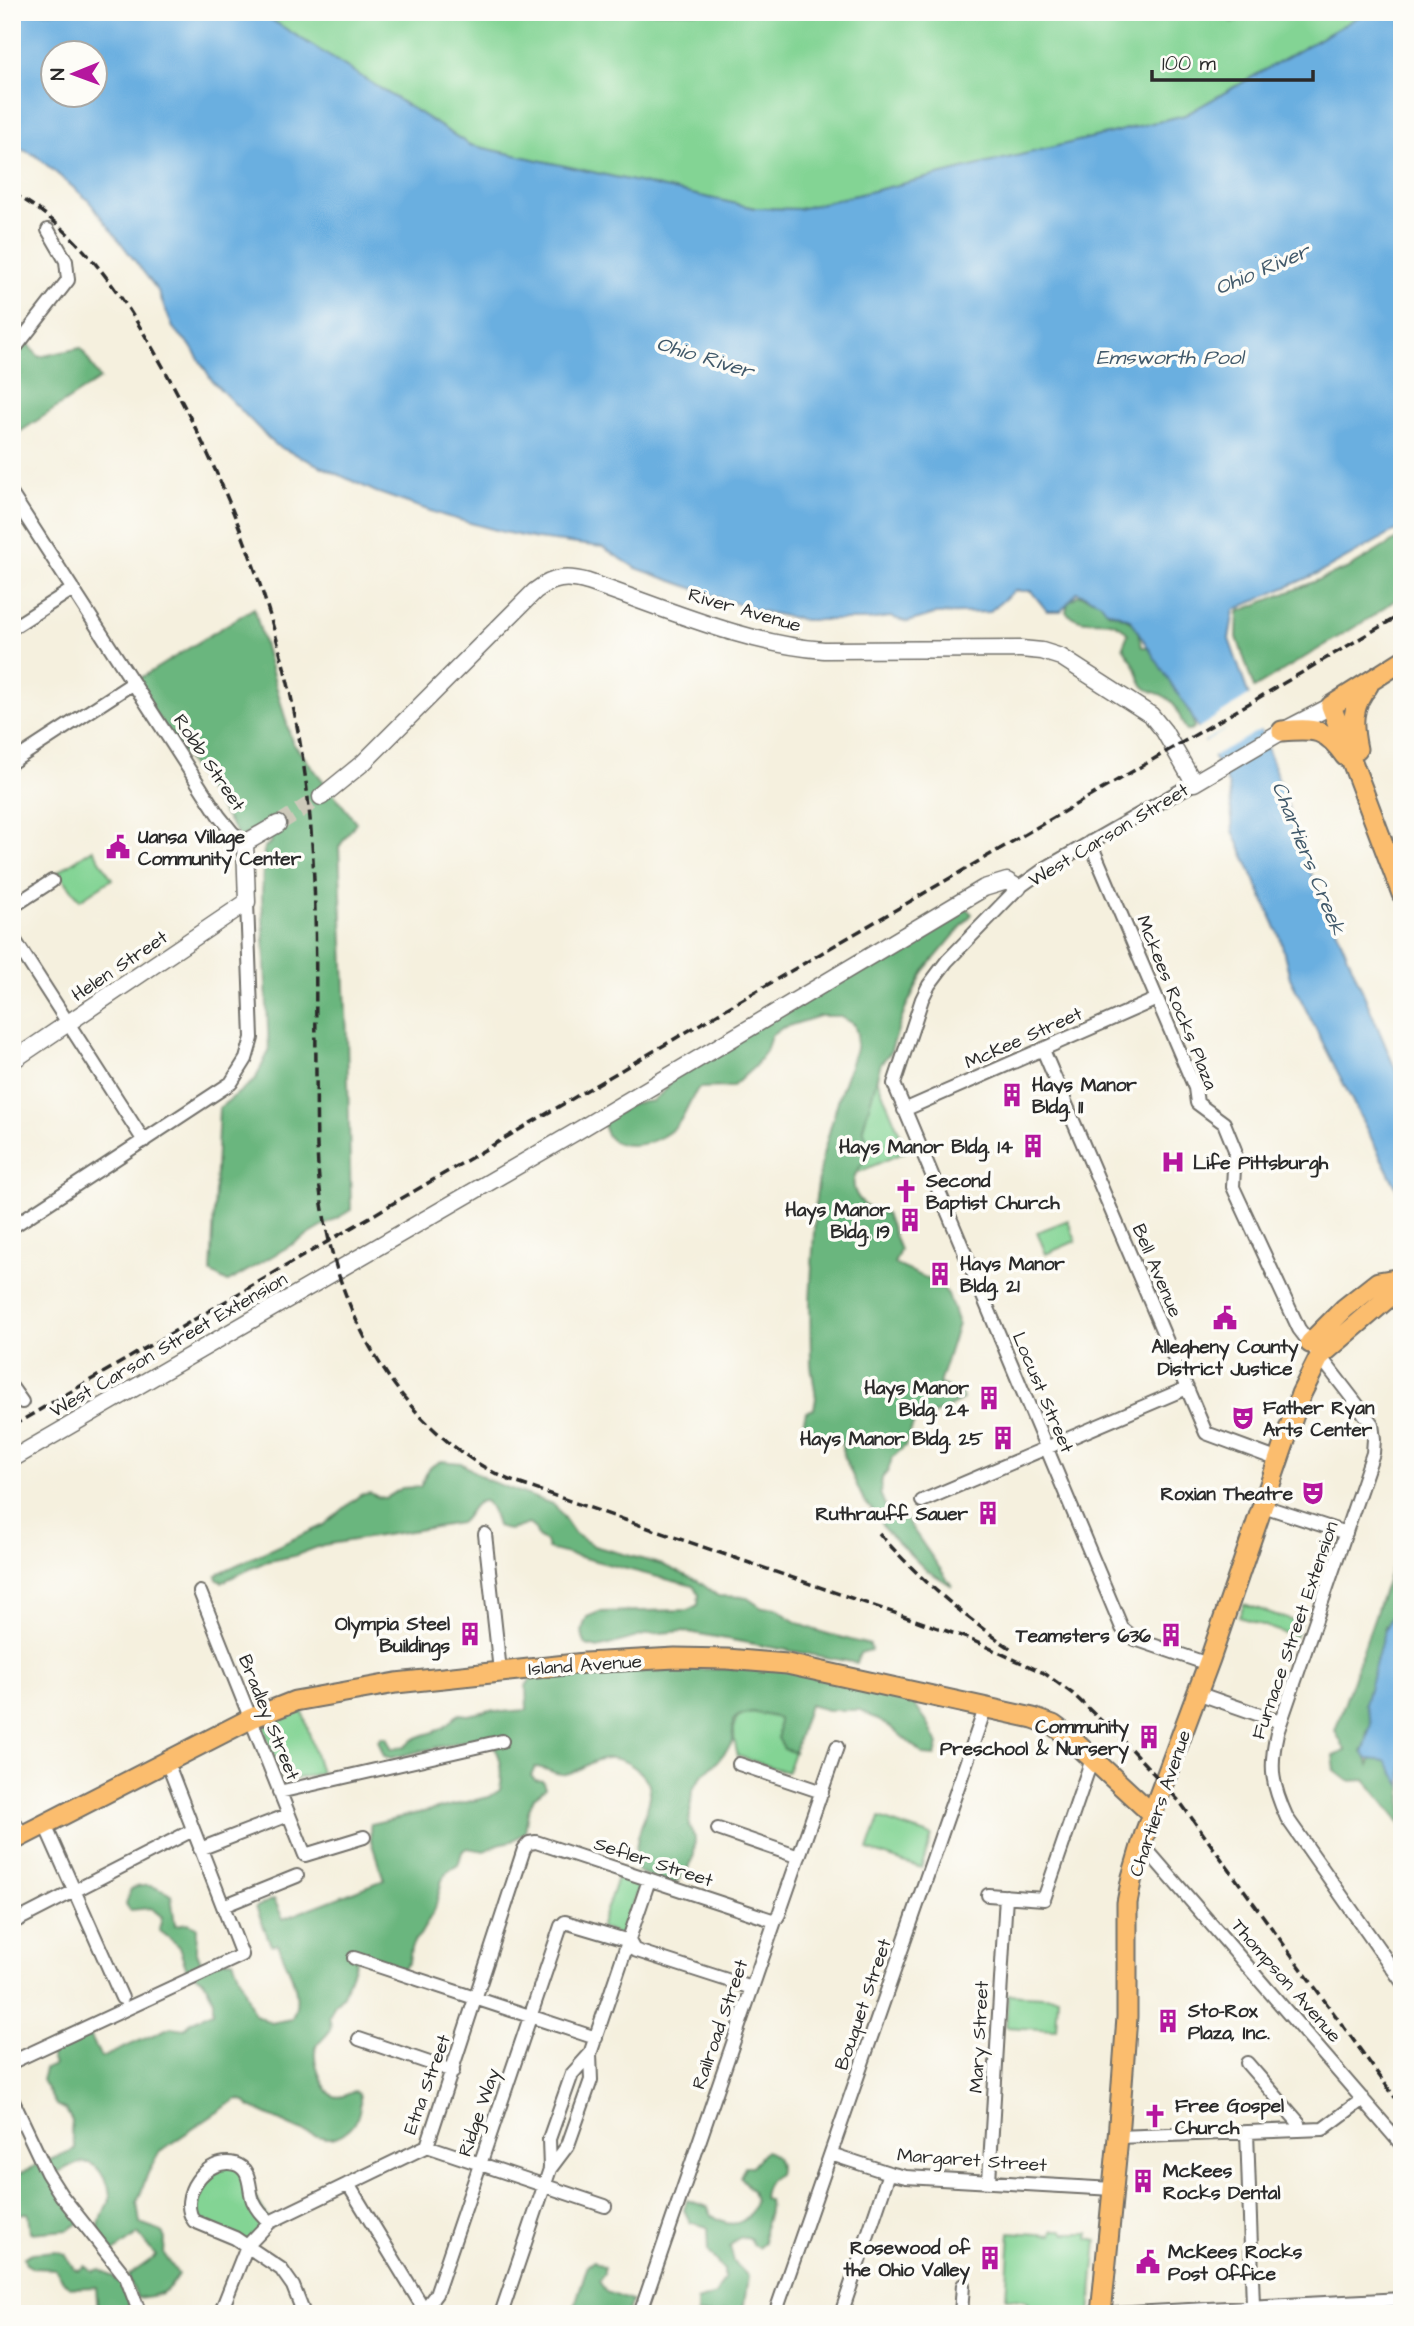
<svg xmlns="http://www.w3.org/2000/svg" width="1414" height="2326" font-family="'Architects Daughter',sans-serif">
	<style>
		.green { fill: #83d494; stroke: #578060; stroke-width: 2 }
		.forest { fill: #6ab67e; stroke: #4a7054; stroke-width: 2 }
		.water { fill: #6aafe0; stroke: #4a6d86; stroke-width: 2; fill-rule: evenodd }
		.pier { fill: #f5f0de }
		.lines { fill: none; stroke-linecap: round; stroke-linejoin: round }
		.tertiary-tunnel { stroke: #cdc9ba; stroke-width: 16; stroke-dasharray: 16 8; stroke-linecap: butt }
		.minor-casing { stroke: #72706a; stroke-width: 16 }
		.tertiary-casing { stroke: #72706a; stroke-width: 19 }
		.primary-casing { stroke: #72706a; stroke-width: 23 }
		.minor { stroke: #fff; stroke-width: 12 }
		.tertiary { stroke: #fff; stroke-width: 16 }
		.primary { stroke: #fbbd6e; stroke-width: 19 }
		.rail { stroke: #2b2b2b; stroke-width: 3.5; stroke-dasharray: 10 5; stroke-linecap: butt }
		.labels { text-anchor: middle; stroke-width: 7; stroke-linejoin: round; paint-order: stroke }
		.street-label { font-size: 19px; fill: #2b2b2b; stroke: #fdfcf7 }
		.poi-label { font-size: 19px; font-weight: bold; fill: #2b2b2b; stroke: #fdfcf7; text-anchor: start }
		.water-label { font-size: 21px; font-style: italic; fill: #41596a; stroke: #fdfcf7 }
	</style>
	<rect width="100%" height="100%" fill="#fdfcf7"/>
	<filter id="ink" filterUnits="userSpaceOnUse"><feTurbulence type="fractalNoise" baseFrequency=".0143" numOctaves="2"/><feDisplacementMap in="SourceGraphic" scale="14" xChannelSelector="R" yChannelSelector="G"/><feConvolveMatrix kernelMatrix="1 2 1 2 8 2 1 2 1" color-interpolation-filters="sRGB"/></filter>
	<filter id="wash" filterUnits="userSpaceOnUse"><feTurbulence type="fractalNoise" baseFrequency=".00686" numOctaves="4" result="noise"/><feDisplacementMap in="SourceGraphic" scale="28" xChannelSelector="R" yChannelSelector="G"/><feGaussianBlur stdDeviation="1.57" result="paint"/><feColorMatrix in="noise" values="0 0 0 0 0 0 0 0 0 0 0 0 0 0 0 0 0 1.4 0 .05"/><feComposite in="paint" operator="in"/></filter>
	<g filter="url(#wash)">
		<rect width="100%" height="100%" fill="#f5f0de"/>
		<path class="green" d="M259 12H1223L1232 22 1261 12H1367L1185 115 799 209 755 208 470 145Z
			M93 849 112 879 80 900 58 872Z
			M876 1077 907 1151 859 1172 857 1168 867 1160 868 1144 863 1128Z
			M1068 1220 1076 1241 1046 1254 1037 1232Z
			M1244 1604 1300 1623 1295 1637 1239 1617Z
			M302 1709 321 1773 283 1782 263 1727Z
			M752 1712 779 1718 784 1749 794 1752 787 1772 738 1756C735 1746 734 1741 734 1731 734 1717 738 1715 752 1712Z
			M879 1818 932 1836 921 1868 868 1850Z
			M618 1875 640 1883 622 1936 600 1928Z
			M1008 1994 1058 1997 1056 2030 1006 2027Z
			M235 2164 270 2222 247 2246 199 2225 189 2202 199 2179Z
			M1053 2230H1062L1065 2233H1089L1088 2239 1097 2241 1090 2314H1027L1028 2301 1006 2298 1010 2232 1052 2235Z"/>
		<path class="forest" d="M24 340 39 357 81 348 100 379 12 437V355Z
			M1402 536V595L1373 616 1254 688 1237 637 1238 612 1349 568Z
			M1079 595 1100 601 1108 612C1130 618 1138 622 1142 647H1154L1193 718 1194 728 1187 731C1180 722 1179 708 1171 701 1163 693 1155 694 1147 689 1138 683 1139 672 1134 664 1130 657 1126 654 1123 646L1128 634C1108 609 1088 632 1066 612L1068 602Z
			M254 608 292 742 356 822 339 847 347 1036 351 1210 228 1282 211 1273 219 1108 255 1080 269 1051 262 895 264 848 272 842 262 825 240 838 134 682Z
			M962 903 972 914 924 971 906 1007 890 1053 881 1063 863 1128 868 1144 867 1160C851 1173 848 1190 865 1205 870 1209 880 1210 886 1214L900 1250 894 1264 938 1283 948 1294 958 1324 939 1384 960 1391 963 1400C947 1407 935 1419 917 1414L905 1446 892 1458 888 1471 882 1478 880 1493 886 1508 894 1514 903 1515 952 1586 925 1569 884 1529 876 1514 864 1501 844 1457 841 1441C824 1440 811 1441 803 1424L806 1412 814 1409 816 1398 811 1365 810 1301 816 1197 822 1158 839 1097 856 1049 857 1034 854 1024 839 1016H820L782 1028 771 1036 766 1051 754 1067 732 1087 699 1088C690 1098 687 1110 680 1121 668 1138 642 1148 622 1144 609 1142 605 1134 603 1122L634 1103 653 1101 666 1089 676 1072 797 1000 894 958 921 928Z
			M441 1461 461 1463 487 1480 555 1505 575 1534 594 1546 663 1565 698 1581 718 1596 746 1597 762 1608C781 1605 778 1611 791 1619 811 1632 846 1638 870 1645L871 1650 860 1653 857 1663 683 1631 648 1634 598 1648 586 1645C580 1634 582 1628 587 1617L599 1612 688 1610 698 1605 699 1595 693 1586 548 1549 546 1542 538 1537 535 1529 529 1524C516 1527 510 1534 497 1526L492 1509 485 1501C472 1500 470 1516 460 1523L323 1545 294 1556 265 1562 222 1582 217 1580 216 1576 219 1573 324 1525 360 1495 370 1493 378 1497 386 1498 402 1488 420 1487C428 1473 424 1469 441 1461Z
			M1402 1545V1597L1396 1617 1385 1626 1382 1652 1376 1659 1379 1665 1375 1677H1372L1373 1684 1365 1704 1370 1710 1372 1728 1367 1732V1741L1362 1752 1366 1755 1369 1765 1374 1754 1379 1752 1402 1781V1825L1365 1780 1348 1781 1335 1771 1333 1756 1346 1751 1335 1731 1399 1546Z
			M785 1668 909 1697 928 1724 938 1744 935 1756 924 1755 892 1728 860 1710H828L809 1705 794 1752 784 1749 778 1738 779 1718 752 1712 738 1715 733 1721V1742L717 1762 703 1774 692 1791 689 1826 695 1838 694 1855 688 1868 674 1885 638 1872C634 1858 636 1843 640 1830 646 1808 660 1789 639 1771 631 1764 622 1759 611 1758 592 1757 583 1771 566 1774 555 1776 546 1767 535 1767L531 1776 535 1780 543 1781 546 1788 534 1797 528 1812 525 1832 512 1841 498 1844 485 1851 467 1848 462 1852 458 1865 448 1871 442 1880 435 1909 420 1935 415 1940 411 1948 409 1962 403 1969 358 1956 343 1995 334 2005 329 2017C337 2040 313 2035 315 2056 315 2066 324 2092 334 2096 342 2099 349 2093 355 2091L359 2093C362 2104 359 2120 350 2128 344 2133 339 2137 331 2138 314 2140 268 2114 250 2107L245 2101 237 2099 160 2151 148 2173 137 2203 140 2224 162 2232 165 2239 164 2254 178 2274C169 2294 157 2296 137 2298L128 2276 156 2256 138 2234 111 2254C107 2248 100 2242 99 2235 97 2214 108 2212 110 2199 110 2192 108 2183 104 2177 89 2151 73 2165 52 2175L45 2162 75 2149 71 2132 72 2121 66 2110 56 2105 42 2080 45 2069 54 2065 47 2047 87 2028 101 2058 171 2027 184 2029 192 2021 213 2012V2000L204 1980 187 1970 178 1945 159 1930 162 1917 151 1908 130 1910 125 1903 131 1889C147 1882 156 1887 171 1895L175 1925 188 1923 197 1927 196 1950 201 1962 233 1960 254 2014 271 2023 291 2019C306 1996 287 1967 278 1944L271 1945 256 1907 274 1899 283 1919 384 1880 371 1841 370 1824 489 1797 500 1790C504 1772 502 1745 482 1737L391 1758 384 1756 378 1740 381 1737H386L392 1749 406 1746C417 1732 435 1736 447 1725 452 1721 453 1717 460 1714L468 1715 491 1710 502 1712 527 1710 526 1686 531 1678C616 1670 700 1669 785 1668Z
			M765 2151C777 2154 781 2163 778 2174 768 2180 764 2187 763 2198L769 2199C772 2215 761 2225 765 2242L758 2248 753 2245 750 2238C741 2235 735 2238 730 2247L734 2262 748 2276 744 2305 742 2309 723 2311 719 2314H697V2301L715 2295 724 2280V2270L708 2252 707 2227 690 2222 684 2210 687 2200 708 2207C711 2220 730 2228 742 2221 749 2218 752 2210 755 2202L752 2191 740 2177 745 2166H752Z
			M41 2163 81 2221 68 2230 30 2233 28 2213 12 2214V2177Z
			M56 2251 65 2254 74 2269 79 2270 84 2266 93 2271 100 2269 113 2276 118 2283 126 2279 133 2299 125 2311 98 2313 96 2287C67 2287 71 2293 55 2269L33 2268 26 2264 24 2257 32 2253Z
			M594 2261 604 2267V2274L599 2281 606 2292 632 2301 627 2314H572L588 2264Z"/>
		<path class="water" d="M12 12H259L470 145 755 208 799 209 1185 115 1367 12H1402V527L1323 571 1234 610 1229 639 1322 904 1333 921 1402 1085V1199L1290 978 1280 937 1233 831 1229 786 1190 713 1130 619 1106 610 1100 602 1077 592 1061 611H1047L1031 591H1014L989 612 935 614 908 622 890 617 867 620H804L751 609 636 568 602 547 537 539 503 532 445 516 376 492 275 445 213 382 190 345 173 328 158 291 88 200 35 155 12 145ZM52 52H94V94H52Z
			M1402 1590V1786L1386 1761 1368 1759 1363 1754 1371 1723 1365 1704 1383 1635Z"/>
		<path class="pier" d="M1250 695 1265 727 1210 758 1202 744 1230 727 1201 743 1195 730Z"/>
	</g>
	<g filter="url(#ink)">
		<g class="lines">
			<path class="tertiary-tunnel" d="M278 824 321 797"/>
			<g class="minor-casing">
				<path id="minor" d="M12 352 68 280 66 261 48 230
					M12 495 219 816 232 832 245 843
					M12 628 73 589
					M12 762 133 683
					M1194 783 1046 868 1018 888 947 961 929 985 922 999 894 1084 1122 1628 1135 1639 1208 1664
					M1090 842 1195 1088 1197 1103 1224 1123 1235 1150 1233 1187 1299 1329 1372 1424 1374 1439 1373 1453 1277 1733C1269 1768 1272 1785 1287 1818L1402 1982
					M12 907 52 881
					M12 936 144 1141
					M1043 1050 1206 1433 1279 1460
					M904 1110 1157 999
					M12 1227 231 1083 246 1059 252 1038 247 902
					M12 1388 22 1402
					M922 1501 1187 1388
					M1263 1506 1346 1533
					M485 1534 500 1671
					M200 1592 305 1855 364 1837
					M1197 1693 1280 1722
					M739 1764 822 1792
					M279 1792 502 1741
					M45 1825 122 1998
					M718 1829 799 1857
					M1141 1843 1402 2145
					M200 1849 288 1815
					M988 1895 1044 1899 1092 1759
					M223 1906 297 1876
					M12 1923 193 1830
					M354 1958 596 2038
					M359 2039 453 2071
					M12 2062 242 1955 167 1762
					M1247 2063 1299 2123V2130
					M12 2099 47 2173 61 2195 126 2277 140 2314
					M1247 2132 1253 2305
					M1118 2137 1323 2129 1363 2099
					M427 2146 605 2206
					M831 2154 889 2173 906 2177 1113 2189
					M550 2169 549 2139 572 2074 590 2054
					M989 2181 1006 1896
					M348 2184 427 2314
					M270 2222C262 2216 257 2210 253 2201 248 2188 252 2169 235 2164 206 2156 177 2197 194 2221L235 2238 281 2269 293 2286 304 2314
					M220 2314 247 2246 270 2222 427 2146 524 1849 529 1843 536 1842 775 1921
					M418 2314 424 2310 436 2294 561 1926 565 1922 629 1941 634 1950 752 1988
					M501 2314 550 2169 568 2145 591 2080 590 2054 649 1880
					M640 2314 775 1921 779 1914 837 1747
					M775 2314 986 1706
					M841 2314 889 2173
					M961 2314 963 2285
					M1112 2314 1402 2299"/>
			</g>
			<g class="tertiary-casing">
				<path id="tertiary" d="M321 797 364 762 535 591C553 577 567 576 588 582 662 607 747 645 824 650L1021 649 1042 651 1061 657 1151 715 1164 731 1194 783 1279 733 1331 706
					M12 1061 247 902 245 843 278 824
					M12 1459 574 1133 984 888 1007 881 1018 888
					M12 1821 21 1837"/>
			</g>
			<g class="primary-casing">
				<path id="primary" d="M1402 661 1331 706 1402 894
					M1282 731C1314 728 1326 728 1345 756
					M1357 749C1352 725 1351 705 1368 686
					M1310 1343 1345 1308 1378 1282 1402 1278
					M12 1841 252 1718 295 1701 396 1683 585 1663 675 1658 727 1659 787 1664 1033 1718 1053 1725 1068 1736 1152 1814
					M1101 2314 1118 2137 1127 2017V1903L1132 1877 1145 1833 1210 1659 1301 1394 1320 1356 1402 1286"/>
			</g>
			<use href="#minor" class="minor"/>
			<use href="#tertiary" class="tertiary"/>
			<use href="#primary" class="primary"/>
			<path class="rail" d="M12 193C87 233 134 313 173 385 236 501 283 630 303 761 319 864 315 969 316 1073 317 1118 315 1165 323 1210 341 1322 404 1432 509 1480L967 1638 1044 1673 1073 1694 1128 1746 1180 1802 1402 2107
				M12 1426 1402 614
				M879 1533C918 1578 964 1617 1013 1650"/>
		</g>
	</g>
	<defs>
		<g id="civic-bare" transform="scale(1.89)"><path d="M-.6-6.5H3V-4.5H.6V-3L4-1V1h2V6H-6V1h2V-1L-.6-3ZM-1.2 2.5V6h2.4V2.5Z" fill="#b5179e" stroke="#fdfcf7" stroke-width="2.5" paint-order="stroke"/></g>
		<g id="building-bare" transform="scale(1.89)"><path d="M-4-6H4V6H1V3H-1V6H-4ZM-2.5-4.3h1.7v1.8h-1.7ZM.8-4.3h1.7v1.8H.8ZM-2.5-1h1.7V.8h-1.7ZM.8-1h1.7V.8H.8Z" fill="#b5179e" stroke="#fdfcf7" stroke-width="2.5" paint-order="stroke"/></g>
		<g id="hospital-bare" transform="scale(1.89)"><path d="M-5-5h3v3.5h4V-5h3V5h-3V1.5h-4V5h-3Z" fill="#b5179e" stroke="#fdfcf7" stroke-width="2.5" paint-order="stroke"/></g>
		<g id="church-bare" transform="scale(1.89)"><path d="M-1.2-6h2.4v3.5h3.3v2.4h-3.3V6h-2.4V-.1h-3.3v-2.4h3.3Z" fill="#b5179e" stroke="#fdfcf7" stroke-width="2.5" paint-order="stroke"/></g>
		<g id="theatre-bare" transform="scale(1.89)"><path d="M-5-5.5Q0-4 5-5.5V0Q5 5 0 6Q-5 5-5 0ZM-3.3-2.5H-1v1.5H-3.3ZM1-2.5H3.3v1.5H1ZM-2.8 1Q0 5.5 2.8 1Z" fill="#b5179e" stroke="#fdfcf7" stroke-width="2.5" paint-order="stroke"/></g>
	</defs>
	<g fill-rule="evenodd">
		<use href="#civic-bare" x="118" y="847"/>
		<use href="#building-bare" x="1012" y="1095"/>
		<use href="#building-bare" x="1033" y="1146"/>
		<use href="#hospital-bare" x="1173" y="1162"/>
		<use href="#church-bare" x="906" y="1191"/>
		<use href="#building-bare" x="910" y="1220"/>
		<use href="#building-bare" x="940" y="1274"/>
		<use href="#civic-bare" x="1225" y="1318"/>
		<use href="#building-bare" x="989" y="1398"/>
		<use href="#theatre-bare" x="1243" y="1418"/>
		<use href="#building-bare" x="1003" y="1438"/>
		<use href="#theatre-bare" x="1313" y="1493"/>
		<use href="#building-bare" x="988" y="1513"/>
		<use href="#building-bare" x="470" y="1634"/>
		<use href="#building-bare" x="1171" y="1635"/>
		<use href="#building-bare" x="1149" y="1737"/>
		<use href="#building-bare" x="1168" y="2021"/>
		<use href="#church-bare" x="1155" y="2116"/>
		<use href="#building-bare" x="1143" y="2181"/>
		<use href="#building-bare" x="990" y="2258"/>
		<use href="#civic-bare" x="1148" y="2262"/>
	</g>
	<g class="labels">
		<g class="street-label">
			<text transform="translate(745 609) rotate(16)" y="7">River Avenue</text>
			<text transform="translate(210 762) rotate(56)" y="7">Robb Street</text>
			<text transform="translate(1108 834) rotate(-31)" y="7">West Carson Street</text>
			<text transform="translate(119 965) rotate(-34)" y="7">Helen Street</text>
			<text transform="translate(1178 1002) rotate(68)" y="7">Mckees Rocks Plaza</text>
			<text transform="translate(1023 1037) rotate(-24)" y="7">McKee Street</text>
			<text transform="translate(1158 1270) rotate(67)" y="7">Bell Avenue</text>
			<text transform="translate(168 1344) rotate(-30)" y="7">West Carson Street Extension</text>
			<text transform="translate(1044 1392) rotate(67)" y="7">Locust Street</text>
			<text transform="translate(1294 1630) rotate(-71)" y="7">Furnace Street Extension</text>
			<text transform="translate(585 1664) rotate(-4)" y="7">Island Avenue</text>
			<text transform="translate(270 1717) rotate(68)" y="7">Bradley Street</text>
			<text transform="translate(1159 1803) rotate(-71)" y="7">Chartiers Avenue</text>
			<text transform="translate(654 1861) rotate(18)" y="7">Sefler Street</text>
			<text transform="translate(1287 1980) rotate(49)" y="7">Thompson Avenue</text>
			<text transform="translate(862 2004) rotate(-71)" y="7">Bouquet Street</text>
			<text transform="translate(719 2024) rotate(-71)" y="7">Railroad Street</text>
			<text transform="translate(978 2037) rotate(-87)" y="7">Mary Street</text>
			<text transform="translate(426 2084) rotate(-70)" y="7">Etna Street</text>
			<text transform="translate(478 2112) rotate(-71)" y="7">Ridge Way</text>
			<text transform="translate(972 2159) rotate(4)" y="7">Margaret Street</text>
		</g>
		<g class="poi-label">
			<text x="138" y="843">Uansa Village<tspan x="138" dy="22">Community Center</tspan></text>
			<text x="1032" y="1091">Hays Manor<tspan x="1032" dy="22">Bldg. 11</tspan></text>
			<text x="1013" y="1153" text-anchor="end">Hays Manor Bldg. 14</text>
			<text x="1193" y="1169">Life Pittsburgh</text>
			<text x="926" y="1187">Second<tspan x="926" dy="22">Baptist Church</tspan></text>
			<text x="890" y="1216" text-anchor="end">Hays Manor<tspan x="890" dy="22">Bldg. 19</tspan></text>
			<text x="960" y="1270">Hays Manor<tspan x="960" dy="22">Bldg. 21</tspan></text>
			<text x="1225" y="1353" text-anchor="middle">Allegheny County<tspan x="1225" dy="22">District Justice</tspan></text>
			<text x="969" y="1394" text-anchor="end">Hays Manor<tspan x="969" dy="22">Bldg. 24</tspan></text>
			<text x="1263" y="1414">Father Ryan<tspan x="1263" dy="22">Arts Center</tspan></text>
			<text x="983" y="1445" text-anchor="end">Hays Manor Bldg. 25</text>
			<text x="1293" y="1500" text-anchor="end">Roxian Theatre</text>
			<text x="968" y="1520" text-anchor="end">Ruthrauff Sauer</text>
			<text x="450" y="1630" text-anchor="end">Olympia Steel<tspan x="450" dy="22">Buildings</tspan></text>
			<text x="1151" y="1642" text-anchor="end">Teamsters 636</text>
			<text x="1129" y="1733" text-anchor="end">Community<tspan x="1129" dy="22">Preschool &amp; Nursery</tspan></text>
			<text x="1188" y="2017">Sto-Rox<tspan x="1188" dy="22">Plaza, Inc.</tspan></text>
			<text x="1175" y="2112">Free Gospel<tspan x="1175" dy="22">Church</tspan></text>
			<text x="1163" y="2177">McKees<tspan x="1163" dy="22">Rocks Dental</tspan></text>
			<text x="970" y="2254" text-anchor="end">Rosewood of<tspan x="970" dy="22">the Ohio Valley</tspan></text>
			<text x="1168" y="2258">McKees Rocks<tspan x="1168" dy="22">Post Office</tspan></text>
		</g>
		<g class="water-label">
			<text transform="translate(1262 269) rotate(-23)" y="7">Ohio River</text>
			<text transform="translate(705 357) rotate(17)" y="7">Ohio River</text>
			<text x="1170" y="364">Emsworth Pool</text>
			<text transform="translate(1309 858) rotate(68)" y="7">Chartiers Creek</text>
		</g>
	</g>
	<rect width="1414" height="2326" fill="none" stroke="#fdfcf7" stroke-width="42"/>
	<g transform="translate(74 74) rotate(269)"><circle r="33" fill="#fdfcf7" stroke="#a9a8a5" stroke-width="2"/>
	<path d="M0-5L12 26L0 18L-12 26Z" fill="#b5179e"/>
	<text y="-10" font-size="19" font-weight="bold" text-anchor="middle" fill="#2b2b2b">N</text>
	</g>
	<path d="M1152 70v10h161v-10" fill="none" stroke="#2b2b2b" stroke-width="3.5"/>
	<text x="1162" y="70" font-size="21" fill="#2b2b2b" stroke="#fdfcf7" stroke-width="5" paint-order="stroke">100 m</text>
</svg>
